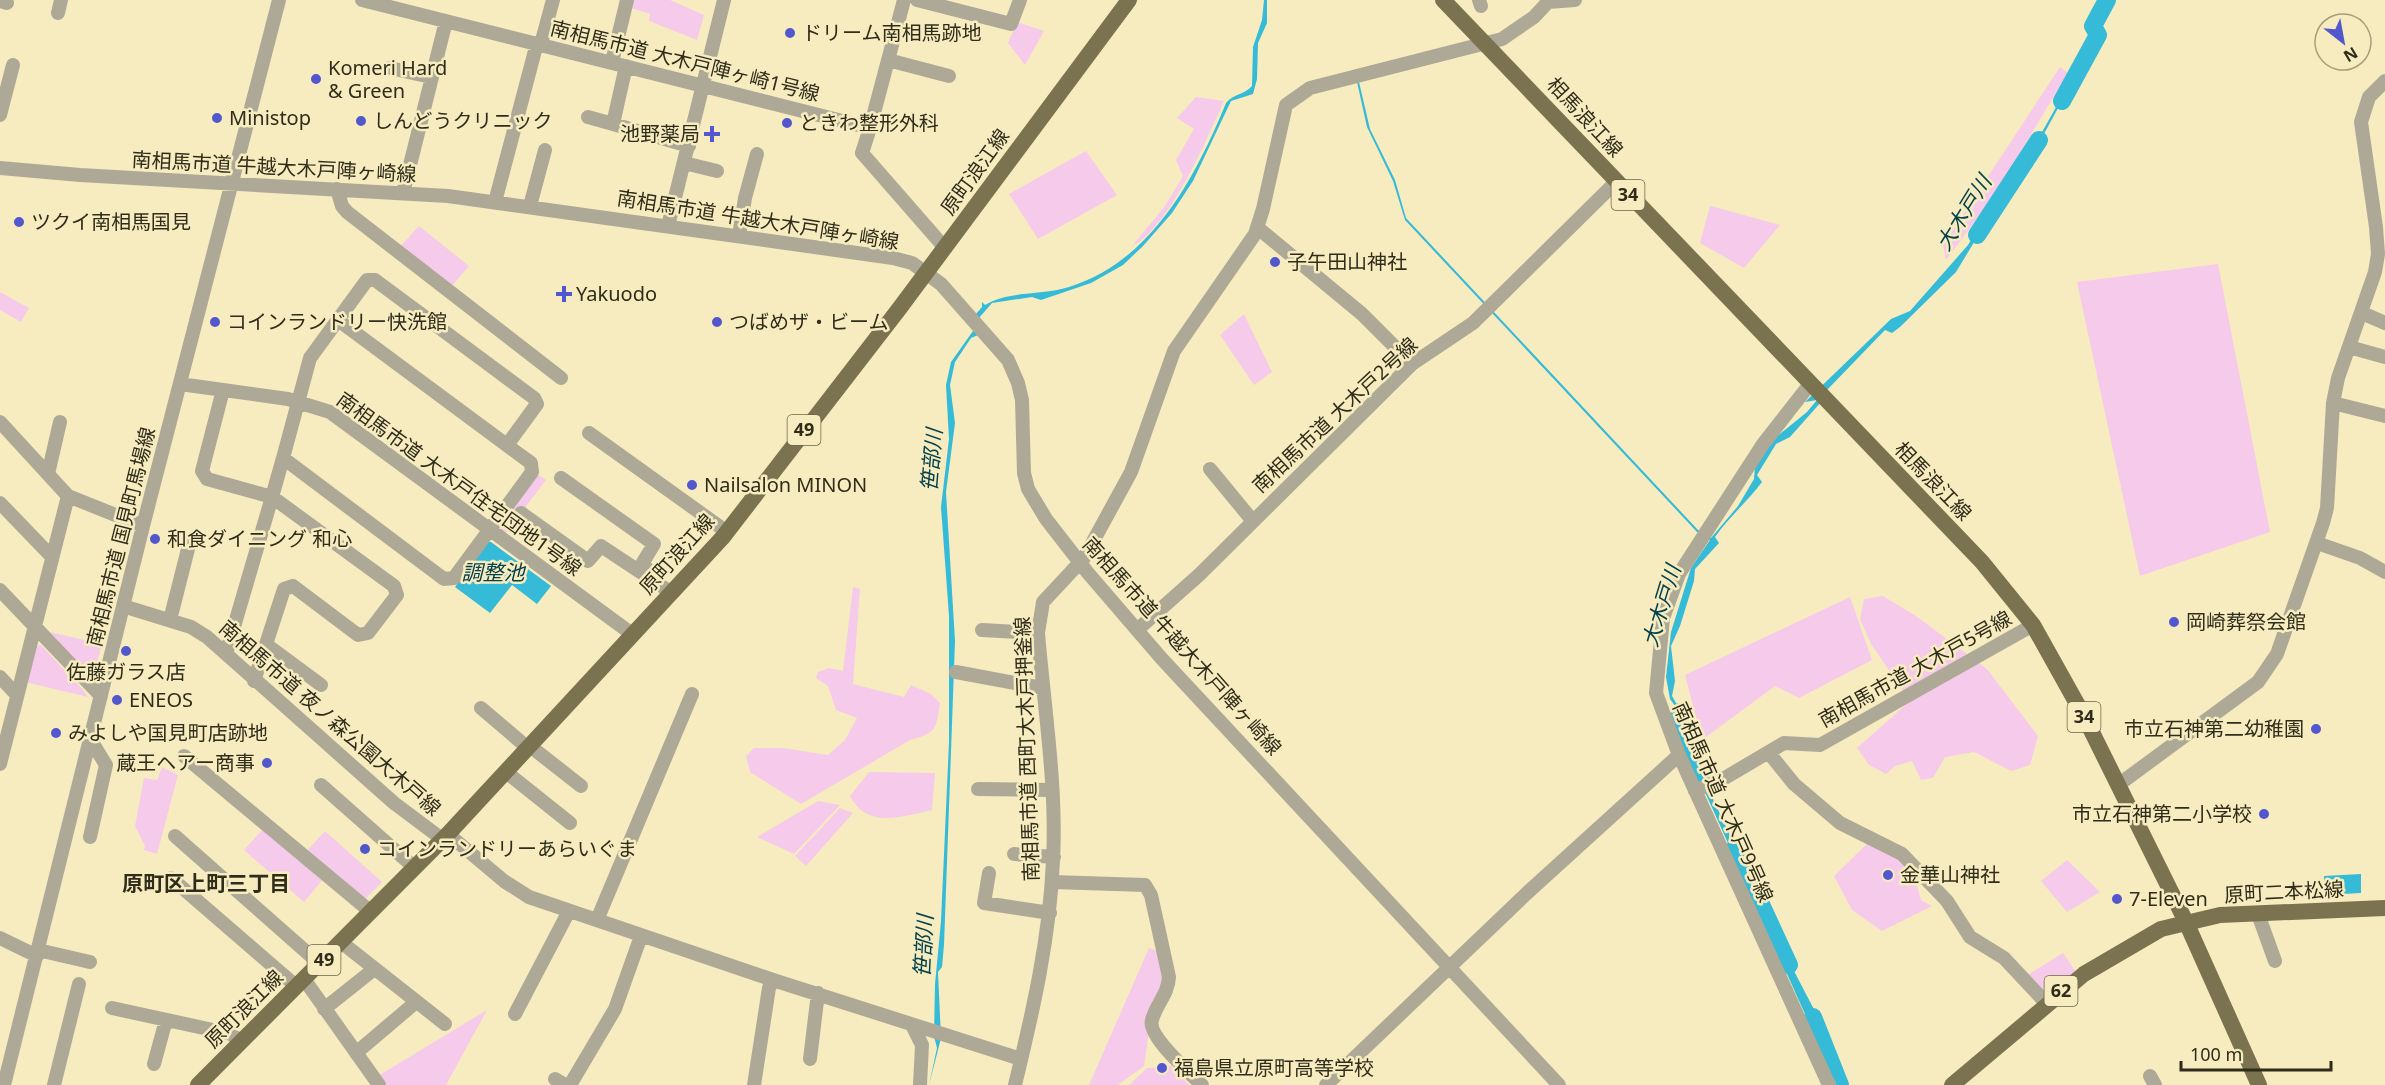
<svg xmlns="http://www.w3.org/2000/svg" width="2385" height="1085" font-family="'Noto Sans','Noto Sans JP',sans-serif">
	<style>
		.green { fill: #f6caea }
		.water { fill: #35bad8 }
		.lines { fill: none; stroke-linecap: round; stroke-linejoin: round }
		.river { stroke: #35bad8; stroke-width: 18 }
		.minor { stroke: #aea997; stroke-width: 14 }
		.major { stroke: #7b7350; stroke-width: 16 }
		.poi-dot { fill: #5257ce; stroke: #f7ecbf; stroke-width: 2 }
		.labels { text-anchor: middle; stroke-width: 5; stroke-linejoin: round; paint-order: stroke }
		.shield { fill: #f7ecbf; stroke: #6c664c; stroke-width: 1.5 }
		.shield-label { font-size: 18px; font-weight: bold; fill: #302c1b }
		.poi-label { font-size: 20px; fill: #302c1b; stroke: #f7ecbf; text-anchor: start }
		.street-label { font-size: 20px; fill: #302c1b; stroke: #f7ecbf }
		.water-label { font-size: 21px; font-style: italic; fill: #05414d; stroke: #f7ecbf }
		.neighbourhood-label { font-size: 21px; font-weight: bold; fill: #302c1b; stroke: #f7ecbf }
	</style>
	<rect width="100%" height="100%" fill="#f7ecbf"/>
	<path class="green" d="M633 0H670L704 15 697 40 649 21 650 14 631 8Z
		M1017 22 1044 31 1025 65 1008 43Z
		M2060 67 2068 73 1994 196 1946 260 1943 245Z
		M1196 97 1224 101C1208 137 1168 230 1132 246L1165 206 1183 176 1176 160 1194 129 1177 118Z
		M1086 151 1117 195 1038 239 1009 194Z
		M1710 206H1711L1780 225 1744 268 1700 243Z
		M419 226 469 266 450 288 399 248Z
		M2218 264 2270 532 2140 576 2077 282Z
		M0 292 29 308 21 322 0 310Z
		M1244 314 1272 372 1254 385 1220 335Z
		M537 474 546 480 506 533 500 529V522Z
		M853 587 860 589 853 684 904 697 911 685 931 694 940 703C936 729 937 733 910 740L801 804 750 772 746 756 754 748H783L828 755 845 740 857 718 836 710 828 686 816 678 818 672 829 668 843 671Z
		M1883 596 1916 616 1987 669 2038 736 2030 765 2011 771 1974 752 1945 757 1933 778 1921 780 1912 761 1895 766 1886 774 1869 765 1857 748 1910 701 1871 644 1860 619 1864 599Z
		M1850 597 1872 660 1799 698 1775 686 1702 740 1685 675Z
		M50 632 102 644 95 670 89 672 84 670Z
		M41 645 83 690 88 697 25 682 33 647Z
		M162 767 178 775 157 854 144 850 145 846 135 826 144 778 157 780Z
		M869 772 935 773 932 810C901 817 867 829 850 796Z
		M818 801 840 805 794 854 757 837Z
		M840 808 853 813 806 866 795 856Z
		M264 828 324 878 304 902 244 850Z
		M325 831 382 882 363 901 305 853Z
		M1869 842 1912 868 1921 900 1932 906 1882 931 1852 910 1834 876Z
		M2067 860 2100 892 2067 912 2041 881Z
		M1149 948 1161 953 1167 977 1151 1017 1144 1066 1118 1085H1089Z
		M2063 953 2076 972 2047 996 2026 976Z
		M487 1010 446 1085H384L378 1076Z
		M1171 1066 1189 1085H1129L1147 1068Z"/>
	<path class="water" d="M1264 0H1267V23L1258 43 1257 79 1253 94 1231 101 1193 181 1172 213 1143 246 1123 265 1091 283 1041 300 1032 297 992 303 979 318 978 335 971 338 955 362 950 385 955 423 946 492 955 641 944 945 942 967 938 972 941 1038 929 1085 937 1048 934 1036 935 984 941 921 949 742V616L941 507 949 439 946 385 951 362 973 331 975 315 982 307V302L985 305C1010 290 1041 296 1069 287 1152 261 1195 178 1226 103 1233 94 1244 95 1252 86L1253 47 1262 20Z
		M2105 0H2110L2096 26 2098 35 2016 185 1993 211 1956 272 1900 327 1892 333 1885 330 1827 390 1822 401 1790 437 1776 444 1757 475 1762 482C1747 502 1729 517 1715 537L1719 543 1695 569 1694 581 1680 626 1671 646 1675 681 1672 696 1682 713 1680 729 1737 850 1754 895 1777 932 1774 939 1781 946 1819 1019 1824 1050 1833 1058 1843 1085H1837L1677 730 1680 713 1670 699 1666 677 1671 632 1691 568 1710 540 1697 532 1405 220 1393 181 1367 127 1357 82H1359L1370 129 1395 180 1406 218 1698 530 1711 538 1738 506 1754 479 1755 466 1776 437 1807 412 1817 400 1805 402 1891 319 1910 311 1968 245 2003 189 2013 184 2097 34 2089 30Z
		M488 542H491L551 586 537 604 512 585 490 613 455 587Z
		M2361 874V893L2325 895 2324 876Z"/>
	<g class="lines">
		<path class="river" d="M2062 101 2098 35 2093 26 2107 0
			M1977 235 2039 140
			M1680 712 1678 733 1700 778
			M1735 848 1789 965
			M1813 1017 1840 1085"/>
		<path class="minor" d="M362 0 870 128 904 0
			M917 0 1011 24 1020 0
			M1479 0 1481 6
			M0 1 7 3
			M58 13 61 0
			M541 44 553 0
			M888 60 949 76
			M612 62 627 0
			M626 66 613 124 689 146
			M390 68 431 77
			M0 115 13 65
			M588 117 613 124
			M870 128 862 153 945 248
			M684 163 717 171
			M0 168 80 175 448 196 893 258 912 263 941 284 1008 360 1018 383 1022 400 1024 473 1028 489 1046 519 1088 573 1162 659 1559 1085
			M337 189 342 206 347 212 561 378
			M403 193 446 21
			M495 202 537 43
			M530 206 545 150
			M668 226 724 0
			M1258 228 1362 314 1412 364
			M739 236 745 198 757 154
			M2362 313 2385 323
			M338 320 516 452 531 463 532 472 454 578 444 579 283 458 310 358 367 280H375L534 398 537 404 507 445
			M2349 347 2385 357
			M180 384 288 399 330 412 632 634
			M1810 384 1763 444 1679 574 1663 618 1656 693 1679 755 1829 1085
			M223 390 202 471 207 479 272 497 283 458
			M2333 403 2385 416
			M0 422 68 496 143 526
			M589 433 727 532
			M1210 469 1252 520
			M48 474 60 422
			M561 478 654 544 642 564 652 573
			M0 503 52 557
			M521 513 588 561 601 546 672 593
			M2317 543 2360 558 2385 572
			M0 590 101 696
			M123 606 191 627 207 637 394 803 442 839
			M170 620 189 545
			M982 630 1038 633
			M1137 630 1199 575 1412 364 1473 323 1616 182
			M267 645 321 685
			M226 654 272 497 394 586 397 595 368 633 358 635 293 586 284 589 254 681
			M956 672 1042 688
			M0 677 16 694
			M481 708 528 748
			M90 739 106 765 90 837
			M530 746 581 786
			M1769 753 1794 784 1840 823 1902 854 1947 901 1970 937 2004 958 2047 1004
			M184 756 371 912
			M0 764 68 496
			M506 772 570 823
			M321 785 415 868
			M2118 785 2258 682 2277 654 2323 523 2327 508 2333 403 2338 378 2375 272 2378 254 2376 227 2361 122 2369 97 2385 81
			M978 789 1050 790
			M1695 791 1723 779 1784 743 1820 745 2033 625
			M448 834 504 881 529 897 773 980 769 988 754 1085
			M175 836 320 964
			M1014 854 1054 857
			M989 873 984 903 1050 913
			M171 878 296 986
			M1052 882 1145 885 1151 895 1169 977C1168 995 1156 1004 1152 1020 1147 1036 1190 1073 1202 1085
			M2258 914 2275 961
			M597 920 692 694
			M0 938 37 956
			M341 942 445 1024
			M38 950 90 962
			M304 979 379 1085
			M773 980 1021 1059
			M112 1008 231 1034 241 1042
			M324 1009 373 970
			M515 1014 569 911
			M912 1025 922 1045 920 1085
			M356 1053 416 1002
			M810 1059 818 993
			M154 1064 166 1020
			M2150 1076 2155 1085
			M555 1079 565 1085
			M4 1085 143 526 279 0
			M54 1085 79 984
			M570 1085 615 1009 641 936
			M1015 1085C1033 1011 1050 937 1053 860 1057 787 1044 706 1038 633L1043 602 1084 558 1131 472 1174 351 1255 234 1263 209 1286 105 1310 88 1502 39 1534 17 1548 2 1575 0
			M1326 1085 1527 893 1679 755"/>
		<path class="major" d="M1443 0 1982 562 2033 625 2085 718 2186 922 2259 1085
			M198 1085 448 834 723 537 899 309 1129 0
			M1952 1085 2084 974 2161 929 2220 915 2385 908"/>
	</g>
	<g class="poi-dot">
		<circle cx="790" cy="33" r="6"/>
		<circle cx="316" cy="79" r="6"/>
		<circle cx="217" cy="118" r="6"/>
		<circle cx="361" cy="121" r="6"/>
		<circle cx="787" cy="123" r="6"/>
		<path d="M709 125h6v6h6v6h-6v6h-6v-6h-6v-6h6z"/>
		<circle cx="19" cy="222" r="6"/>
		<circle cx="1275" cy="262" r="6"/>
		<path d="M561 285h6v6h6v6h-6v6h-6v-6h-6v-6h6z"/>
		<circle cx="215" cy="322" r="6"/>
		<circle cx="717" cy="322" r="6"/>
		<circle cx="692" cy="485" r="6"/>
		<circle cx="155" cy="539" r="6"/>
		<circle cx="2174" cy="622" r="6"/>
		<circle cx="126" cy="651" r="6"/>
		<circle cx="117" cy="700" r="6"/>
		<circle cx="2316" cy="729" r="6"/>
		<circle cx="56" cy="733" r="6"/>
		<circle cx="267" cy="763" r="6"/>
		<circle cx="2264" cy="814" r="6"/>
		<circle cx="365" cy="849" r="6"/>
		<circle cx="1888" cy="875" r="6"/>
		<circle cx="2117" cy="899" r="6"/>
		<circle cx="1162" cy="1068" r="6"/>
	</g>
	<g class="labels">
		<g class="shield">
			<rect x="1611.5" y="180" width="33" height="30" rx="4.5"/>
			<rect x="787.5" y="415" width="33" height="30" rx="4.5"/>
			<rect x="2067.5" y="702" width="33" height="30" rx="4.5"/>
			<rect x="307.5" y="945" width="33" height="30" rx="4.5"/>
			<rect x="2044.5" y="976" width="33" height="30" rx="4.5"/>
		</g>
		<g class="shield-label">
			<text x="1628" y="201">34</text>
			<text x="804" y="436">49</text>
			<text x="2084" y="723">34</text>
			<text x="324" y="966">49</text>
			<text x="2061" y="997">62</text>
		</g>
		<g class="poi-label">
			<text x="802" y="40">ドリーム南相馬跡地</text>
			<text x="328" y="75">Komeri Hard<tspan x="328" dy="23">&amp; Green</tspan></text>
			<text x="229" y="125">Ministop</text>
			<text x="373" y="128">しんどうクリニック</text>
			<text x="799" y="130">ときわ整形外科</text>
			<text x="700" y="141" text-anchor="end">池野薬局</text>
			<text x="31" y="229">ツクイ南相馬国見</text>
			<text x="1287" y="269">子午田山神社</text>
			<text x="576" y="301">Yakuodo</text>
			<text x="227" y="329">コインランドリー快洗館</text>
			<text x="729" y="329">つばめザ・ビーム</text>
			<text x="704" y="492">Nailsalon MINON</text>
			<text x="167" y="546">和食ダイニング 和心</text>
			<text x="2186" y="629">岡崎葬祭会館</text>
			<text x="126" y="679" text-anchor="middle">佐藤ガラス店</text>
			<text x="129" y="707">ENEOS</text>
			<text x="2304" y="736" text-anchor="end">市立石神第二幼稚園</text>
			<text x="68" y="740">みよしや国見町店跡地</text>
			<text x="255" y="770" text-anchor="end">蔵王ヘアー商事</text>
			<text x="2252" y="821" text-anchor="end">市立石神第二小学校</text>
			<text x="377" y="856">コインランドリーあらいぐま</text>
			<text x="1900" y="882">金華山神社</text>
			<text x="2129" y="906">7-Eleven</text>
			<text x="1174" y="1075">福島県立原町高等学校</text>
		</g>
		<g class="street-label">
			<text transform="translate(685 61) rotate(14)" y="7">南相馬市道 大木戸陣ヶ崎1号線</text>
			<text transform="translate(1585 117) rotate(47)" y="7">相馬浪江線</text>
			<text transform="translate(274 167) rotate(3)" y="7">南相馬市道 牛越大木戸陣ヶ崎線</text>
			<text transform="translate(975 172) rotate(-54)" y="7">原町浪江線</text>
			<text transform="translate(758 220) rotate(9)" y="7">南相馬市道 牛越大木戸陣ヶ崎線</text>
			<text transform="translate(1335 415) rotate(-43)" y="7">南相馬市道 大木戸2号線</text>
			<text transform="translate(1933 481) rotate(46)" y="7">相馬浪江線</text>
			<text transform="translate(459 484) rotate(36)" y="7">南相馬市道 大木戸住宅団地1号線</text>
			<text transform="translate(121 537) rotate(-76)" y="7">南相馬市道 国見町馬場線</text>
			<text transform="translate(677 554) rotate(-48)" y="7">原町浪江線</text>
			<text transform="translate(1182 646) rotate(48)" y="7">南相馬市道 牛越大木戸陣ヶ崎線</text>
			<text transform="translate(1915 669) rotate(-29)" y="7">南相馬市道 大木戸5号線</text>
			<text transform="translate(330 718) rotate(41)" y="7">南相馬市道 夜ノ森公園大木戸線</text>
			<text transform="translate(1027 749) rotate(-92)" y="7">南相馬市道 西町大木戸押釜線</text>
			<text transform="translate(1723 802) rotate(66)" y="7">南相馬市道 大木戸9号線</text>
			<text transform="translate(2284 892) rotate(-3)" y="7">原町二本松線</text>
			<text transform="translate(244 1009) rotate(-45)" y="7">原町浪江線</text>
		</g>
		<g class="water-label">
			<text transform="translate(1964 213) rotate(-58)" y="7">大木戸川</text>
			<text transform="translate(932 460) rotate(-85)" y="7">笹部川</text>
			<text x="493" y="580">調整池</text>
			<text transform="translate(1662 606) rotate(-73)" y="7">大木戸川</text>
			<text transform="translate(924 946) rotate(-87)" y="7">笹部川</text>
		</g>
		<g class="neighbourhood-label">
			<text x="206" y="891">原町区上町三丁目</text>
		</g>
	</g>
	<g transform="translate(2343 42) rotate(149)"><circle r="28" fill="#f7ecbf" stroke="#a79f7d" stroke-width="1.5"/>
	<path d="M0-4.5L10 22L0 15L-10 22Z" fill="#5257ce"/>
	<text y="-9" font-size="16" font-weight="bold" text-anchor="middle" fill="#302c1b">N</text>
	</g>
	<path d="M2181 1061v9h150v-9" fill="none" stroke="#302c1b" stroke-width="3"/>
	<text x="2190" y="1061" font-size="18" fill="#302c1b" stroke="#f7ecbf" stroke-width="4.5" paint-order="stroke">100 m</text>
</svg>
